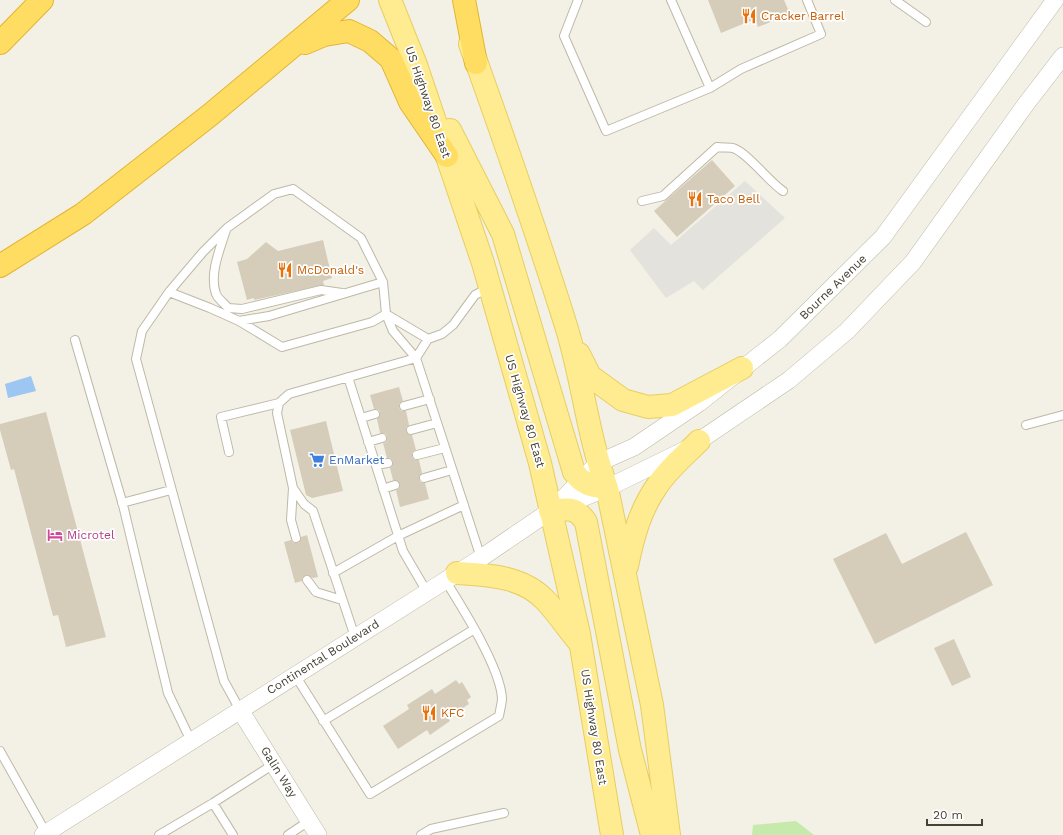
<svg xmlns="http://www.w3.org/2000/svg" width="1063" height="835" font-family="'Work Sans',sans-serif">
	<style>
		.green { fill: #c6e9ac }
		.parking { fill: #e3e2dd }
		.water { fill: #9ec6f2 }
		.building { fill: #d5cdba }
		.lines { fill: none; stroke-linecap: round; stroke-linejoin: round }
		.service-casing { stroke: #beb9a7; stroke-width: 10 }
		.minor-casing { stroke: #beb9a7; stroke-width: 18 }
		.primary-casing { stroke: #e7ce5f; stroke-width: 24 }
		.motorway-casing { stroke: #e2b530; stroke-width: 24 }
		.service { stroke: #fff; stroke-width: 8 }
		.minor { stroke: #fff; stroke-width: 17 }
		.primary { stroke: #ffec91; stroke-width: 22 }
		.motorway { stroke: #ffdd63; stroke-width: 22 }
		.labels { text-anchor: middle; stroke-width: 3.5; stroke-linejoin: round; paint-order: stroke }
		.food-label { font-size: 12px; fill: #c56008; stroke: #fff; text-anchor: start }
		.street-label { font-size: 12px; fill: #454134; stroke: #fff }
		.shop-label { font-size: 12px; fill: #366cbe; stroke: #fff; text-anchor: start }
		.hotel-label { font-size: 12px; fill: #b23c85; stroke: #fff; text-anchor: start }
	</style>
	<rect width="100%" height="100%" fill="#f3f0e5"/>
	<path class="green" d="M796 821 814 835H752L753 825Z"/>
	<path class="parking" d="M745 181 785 218 703 290 694 281 666 298 630 250 654 228 671 245Z"/>
	<path class="water" d="M31 376 36 391 8 398 5 384Z"/>
	<path class="building" d="M708 0H784L790 14 758 27 755 19 721 33Z
		M712 160 735 186 677 237 654 211Z
		M323 240 332 278 323 281 324 285 254 300V298L247 300 237 262 247 259 266 242 278 251Z
		M399 387 403 401 399 404V408L402 411H406L409 425 406 428V432L412 435 416 450 412 453V457L415 460H419L422 473 419 479 420 482 425 483 429 499 400 507 396 490 399 488 400 484 398 481 393 480 390 468 393 462 390 458H387L383 443 386 442 387 437 386 434 380 433 377 419 380 413 379 410 374 409 370 395Z
		M46 412 106 637 66 647 58 615 53 616 14 469 11 470 0 430V424Z
		M326 421 343 491 312 498 306 495 290 430Z
		M966 532 993 585 875 644 833 559 886 533 902 564Z
		M307 535 318 577 313 578 306 575 302 578V581L295 583 284 542 291 540 294 543H298L301 537Z
		M954 639 971 677 952 686 934 648Z
		M456 680 459 684 462 682 471 697 467 700 469 704 448 718 450 721 430 735 427 730 398 749 383 726 409 709 407 705 432 689 435 694Z"/>
	<g class="lines">
		<g class="service-casing">
			<path id="service" d="M578 0 564 36 606 131 710 88 741 69 821 34 807 0
				M671 0 710 88
				M895 0 926 22
				M642 201 663 196 717 147C722 148 729 147 733 148 748 153 768 181 783 191
				M226 230C220 249 209 274 216 294 218 299 225 304 228 308L242 309 321 290 342 293
				M169 292 210 308 239 321 269 316 383 282
				M239 321 282 347 372 322 386 314 393 331 416 358 289 394 279 403 277 413 293 488 304 504 313 511 355 637
				M75 340 123 505 168 693 191 741
				M348 377 403 551 427 592
				M404 406 430 399
				M361 418 375 414
				M1026 425 1063 415
				M411 430 437 423
				M368 442 382 438
				M229 452 221 417 279 403
				M417 455 445 448
				M376 465 388 463
				M424 478 452 470
				M293 488 291 520 296 538
				M383 489 395 485
				M122 503 171 490
				M481 558 416 358 428 339 442 334 453 325 475 295 490 287
				M333 573 398 536 464 505
				M307 580 316 592 342 600
				M295 675 370 794 499 716C500 710 502 703 502 698 500 667 462 607 445 580
				M240 710 224 681 136 359 142 331 169 292 203 252 227 228 274 194 293 189 361 238 383 282 386 314 428 339
				M323 721 473 630
				M0 751 46 833
				M159 835 213 803
				M233 835 213 803 274 764
				M288 835 309 821
				M421 835 431 829 504 813"/>
		</g>
		<g class="minor-casing">
			<path id="minor" d="M555 507 598 463 634 447 699 403 780 339 883 237 1055 0
				M240 710 318 835
				M43 835 481 558 550 511 607 488 687 449 789 380 847 331 913 262 1026 104 1063 56"/>
		</g>
		<g class="primary-casing">
			<path id="primary" d="M390 0 416 65 483 263 540 463 579 634 612 835
				M470 44C504 139 537 233 567 329 583 382 588 437 607 488L652 705 669 835
				M450 130 503 234 574 472C583 485 592 486 607 488
				M579 354 590 376 623 400 648 407 672 405 742 368
				M550 511C568 509 575 506 586 522L630 750 652 835
				M627 566C633 537 640 510 657 486 668 469 685 455 699 441
				M457 573C489 575 523 576 546 601 558 614 568 629 579 642"/>
		</g>
		<g class="motorway-casing">
			<path id="motorway" d="M464 0 476 63
				M0 43 42 0
				M305 43 324 35 349 31 370 41 391 59 410 102 447 156
				M0 266 83 214 210 115 348 0"/>
		</g>
		<use href="#service" class="service"/>
		<use href="#minor" class="minor"/>
		<use href="#primary" class="primary"/>
		<use href="#motorway" class="motorway"/>
	</g>
	<defs>
		<g id="restaurant-bare" transform="scale(1.2)"><path d="M-5-6h1v4h1v-4h1v4h1v-4h1v5L-1.5 .5V6h-2V.5L-5-1ZM5-6V6H3V1.5H1.5Q1.5-4 5-6Z" fill="#e8710a" stroke="#fff" stroke-width="2.5" paint-order="stroke"/></g>
		<g id="supermarket-bare" transform="scale(1.2)"><path d="M-6-5.5h2.5l.6 2H6L4.5 2H-2.5L-4.4-4H-6ZM-1.5 3.2a1.3 1.3 0 1 0 .1 0ZM3 3.2a1.3 1.3 0 1 0 .1 0Z" fill="#3f7fe0" stroke="#fff" stroke-width="2.5" paint-order="stroke"/></g>
		<g id="hotel-bare" transform="scale(1.2)"><path d="M-6-4.5h1.5V1H6V5H4.5V3h-9V5H-6ZM-4 0a1.8 1.8 0 1 1 3.6 0ZM.5 0V-2.5h3Q6-2.5 6 0Z" fill="#d1479c" stroke="#fff" stroke-width="2.5" paint-order="stroke"/></g>
	</defs>
	<g fill-rule="evenodd">
		<use href="#restaurant-bare" x="749" y="16"/>
		<use href="#restaurant-bare" x="695" y="199"/>
		<use href="#restaurant-bare" x="285" y="270"/>
		<use href="#supermarket-bare" x="317" y="460"/>
		<use href="#hotel-bare" x="55" y="535"/>
		<use href="#restaurant-bare" x="429" y="713"/>
	</g>
	<g class="labels">
		<g class="food-label">
			<text x="761" y="20">Cracker Barrel</text>
			<text x="707" y="203">Taco Bell</text>
			<text x="297" y="274">McDonald's</text>
			<text x="441" y="717">KFC</text>
		</g>
		<g class="street-label">
			<text transform="translate(428 102) rotate(71)" y="4">US Highway 80 East</text>
			<text transform="translate(833 287) rotate(-44)" y="4">Bourne Avenue</text>
			<text transform="translate(525 411) rotate(74)" y="4">US Highway 80 East</text>
			<text transform="translate(323 657) rotate(-32)" y="4">Continental Boulevard</text>
			<text transform="translate(594 727) rotate(81)" y="4">US Highway 80 East</text>
			<text transform="translate(279 772) rotate(58)" y="4">Galin Way</text>
		</g>
		<g class="shop-label">
			<text x="329" y="464">EnMarket</text>
		</g>
		<g class="hotel-label">
			<text x="67" y="539">Microtel</text>
		</g>
	</g>
	<path d="M927 819v6h55v-6" fill="none" stroke="#454134" stroke-width="2"/>
	<text x="933" y="819" font-size="12" fill="#454134" stroke="#ffffff" stroke-width="3" paint-order="stroke">20 m</text>
</svg>
